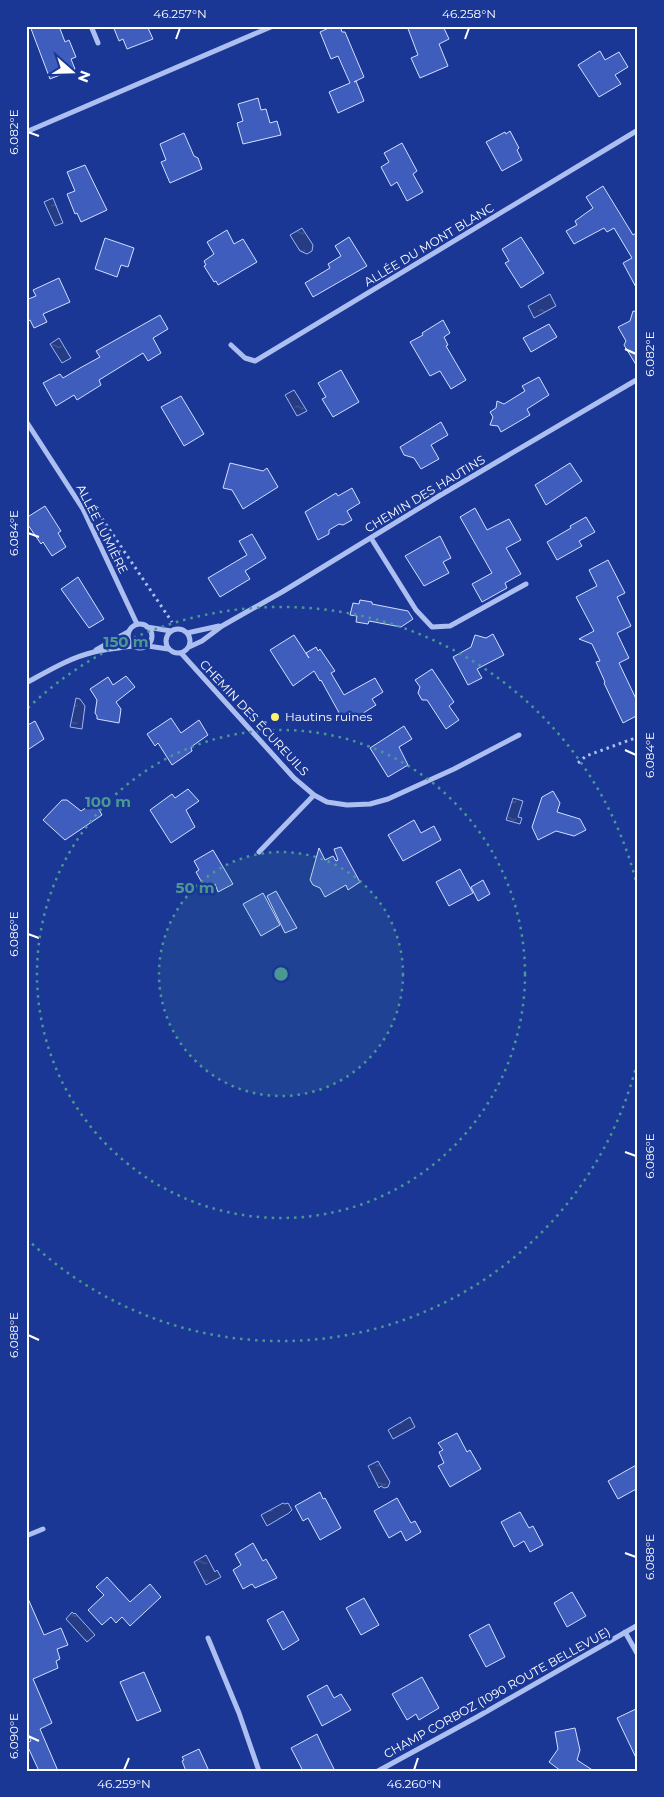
<svg xmlns="http://www.w3.org/2000/svg" width="664" height="1797" font-family="Montserrat,sans-serif">
	<style>
		.water { fill: url(#water-ripples); stroke: #9fb5f2 }
		.building { fill: #3e5dbc; stroke: #d3defb }
		.lines { fill: none; stroke-linecap: round; stroke-linejoin: round }
		.path { stroke: #adbef0; stroke-width: 3; stroke-dasharray: 2.5 4; stroke-linecap: butt }
		.minor { stroke: #adbef0; stroke-width: 5 }
		.ticks { fill: none; stroke: #fff; stroke-width: 2 }
		.ring { fill: none; stroke: #4b9892; stroke-width: 2.5; stroke-dasharray: 2.5 5 }
		.poi-dot { fill: #fff26c; stroke: #1a3796; stroke-width: 2 }
		.labels { text-anchor: middle; stroke-width: 5; stroke-linejoin: round; paint-order: stroke }
		.street-label { font-size: 12px; fill: #fff; stroke: #1a3796 }
		.poi-label { font-size: 12px; fill: #fff; stroke: #1a3796; text-anchor: start }
		.centre { fill: #4b9892; stroke: #1a3796; stroke-width: 2.5 }
		.ring-label { font-size: 15px; text-anchor: middle; font-weight: bold; fill: #4b9892; stroke: #1a3796; stroke-width: 5; stroke-linejoin: round; paint-order: stroke }
		.neatline { fill: none; stroke: #fff; stroke-width: 2 }
		.ticks-label { font-size: 12px; text-anchor: middle; fill: #fff }
	</style>
	<defs>
		<pattern id="water-ripples" width="26" height="14" patternUnits="userSpaceOnUse" patternTransform="scale(1.25)"><rect width="26" height="14" fill="#253b84"/><path d="M2 4q2-2 4 0t4 0M15 11q2-2 4 0t4 0" fill="none" stroke="#465896"/></pattern>
	</defs>
	<rect width="100%" height="100%" fill="#1a3796"/>
	<path class="water" d="M53 198 63 223 55 226 44 202Z
		M302 228 313 245 312 251 307 254 300 251 290 235Z
		M550 294 556 306 534 318 528 306Z
		M59 338 71 358 62 363 50 344Z
		M294 390 307 411 297 416 285 395Z
		M76 698 80 699 85 706 82 729 70 727Z
		M513 798 523 801 518 817 522 818 520 824 506 820Z
		M410 1417 415 1427 393 1439 388 1430Z
		M378 1461 390 1482 388 1487 384 1488 381 1486 379 1488 368 1466Z
		M283 1503 285 1504 288 1503 292 1510 289 1513 267 1526 261 1515Z
		M206 1555 215 1572 217 1570 221 1577 206 1585 194 1562Z
		M72 1612 74 1614 75 1613 95 1635 87 1642 66 1619Z"/>
	<path class="building" d="M30 26H59L65 42 69 40 76 57 71 59 75 69 50 79Z
		M113 26H153L148 28 153 39 127 49 123 39 119 41Z
		M333 26H340L342 32H345L364 77 354 82 356 81 364 101 338 113 329 92 350 83 338 56 331 59 320 32Z
		M407 26H443L449 39 439 44 448 66 420 78 411 58 418 55Z
		M600 51 605 60 619 52 628 67 615 75 621 84 599 97 578 65Z
		M258 98 261 110 266 109 270 123 277 121 281 135 243 144 237 123 243 121 238 104Z
		M510 131 519 148 517 150 522 160 502 171 486 142 505 132 506 134Z
		M184 133 194 156 198 158 202 169 170 183 161 162 166 160 160 144Z
		M402 143 417 171 413 174 423 192 407 201 397 182 391 186 381 167 389 162 384 153Z
		M85 165 107 210 81 222 77 213 75 214 67 194 75 191 67 172Z
		M603 186 633 235 638 232V291L623 263 632 258 614 228 607 232 604 228 574 244 566 231 577 225 575 221 593 208 586 197Z
		M227 230 234 244 243 239 257 262 218 285 216 281 214 282 204 266 206 265 204 261 214 254 207 242Z
		M349 237 367 266 313 297 305 283 330 268 328 264 341 256 335 246Z
		M521 237 544 273 521 288 505 263 509 261 502 249Z
		M105 238 134 248 128 267 121 265 117 277 95 269Z
		M59 278 70 302 43 314 47 322 34 328 30 320 26 322V300L36 296 33 290Z
		M633 311 638 312V368L624 345 626 341 618 327 630 321Z
		M160 315 168 329 153 338 161 353 148 361 143 353 99 380 101 385 77 400 74 395 56 406 43 383 60 374 63 378 80 368 100 357 96 351Z
		M443 320 450 333 444 337 448 345 446 346 466 380 451 389 440 371 430 376 410 342 423 335 422 333Z
		M549 324 557 337 531 352 523 338Z
		M341 370 359 402 333 417 322 399 326 397 318 383Z
		M539 377 549 395 527 409 530 415 501 432 498 426 490 425 493 417 490 412 496 408 497 401 504 404 525 391 522 386Z
		M181 396 204 434 184 446 161 407Z
		M441 422 448 435 431 445 439 459 421 469 414 458 404 455 400 447Z
		M230 463 263 471 267 468 278 487 243 509 232 490 223 488Z
		M570 463 582 481 546 505 535 485Z
		M352 488 360 503 347 511 352 520 343 525 339 524 329 530V534L318 540 305 512 336 493 338 496Z
		M45 506 61 531 58 533 66 547 52 556 43 542 41 544 26 522V518Z
		M475 508 487 530 509 519 521 540 506 548 521 574 505 583 507 588 482 602 472 584 492 573 460 517Z
		M586 517 595 532 579 541 582 546 557 560 547 542 571 528 570 526Z
		M252 534 266 558 245 571 250 579 220 597 208 578 247 555 239 541Z
		M440 536 451 558 443 562 449 573 424 586 405 556Z
		M608 560 625 593 617 597 631 626 617 633 629 658 619 663 638 703V715L623 723 604 683 605 682 596 662 600 661 592 644 579 639 594 631 576 597 597 586 589 570Z
		M78 577 104 619 89 628 61 589Z
		M360 600 372 602V604L408 611 413 619 401 627 369 621 368 624 356 622 357 616 350 615 353 603 359 604Z
		M493 634 504 655 477 669 482 678 468 685 453 657 471 647 475 635 486 638Z
		M294 635 309 658 306 653 316 647 318 651 320 649 335 671 331 673 344 695 375 678 383 692 372 699 376 705 357 717 354 713 343 720 321 680 320 681 314 671 293 686 270 650Z
		M432 669 454 702 449 706 459 720 446 729 427 700H422L418 693 420 687 415 680Z
		M126 676 135 687 116 702 121 709 119 723 97 719V716L95 713 97 700 90 689 108 677 113 685Z
		M171 718 181 733 199 720 208 735 191 747 192 751 172 765 158 743 155 746 147 734Z
		M35 721 44 739 26 751V726Z
		M404 726 412 739 399 747 408 765 388 777 370 748Z
		M188 789 199 801 186 810 195 827 171 843 150 810 172 794 175 798Z
		M553 791 560 803 557 812 580 819 586 830 574 836 556 831 538 840 532 827 542 797Z
		M62 800H67L81 811 95 802 102 815 65 840 43 820Z
		M414 820 421 833 434 826 441 840 403 861 388 835Z
		M341 847 360 882 348 890 346 885 325 897 320 888 313 885 310 880 319 848 325 860 333 856 336 861 338 860 334 849Z
		M213 850 233 884 218 892 215 884 206 890 196 872 199 870 194 861Z
		M460 869 473 893 449 906 436 882Z
		M483 880 490 894 478 901 471 887Z
		M276 891 297 928 285 933 267 896Z
		M263 893 280 925 261 936 243 904Z
		M457 1433 467 1452 470 1450 481 1469 450 1487 438 1466 444 1463 439 1452 443 1450 438 1443Z
		M638 1464V1488L618 1499 608 1481Z
		M320 1492 323 1499 325 1498 341 1528 320 1540 308 1518 303 1521 295 1506Z
		M397 1498 411 1523 415 1521 421 1532 406 1541 401 1531 389 1538 374 1511Z
		M520 1512 529 1528 533 1526 543 1545 530 1552 524 1541 514 1547 501 1522Z
		M253 1543 263 1561 266 1559 277 1578 255 1588 252 1584 243 1589 233 1570 241 1565 235 1554Z
		M107 1577 130 1602 150 1584 161 1597 130 1626 122 1617 116 1623 111 1617 102 1625 88 1610 104 1595 96 1587Z
		M572 1592 586 1616 567 1627 554 1603Z
		M26 1594 44 1635 61 1628 68 1645 57 1649 60 1659 56 1661 58 1668 33 1679 52 1723 40 1729 58 1771H39L26 1743 31 1741 28 1734 26 1735Z
		M364 1598 379 1625 361 1635 346 1608Z
		M283 1611 299 1640 283 1650 267 1620Z
		M489 1624 505 1657 486 1667 469 1635Z
		M144 1672 161 1711 137 1721 120 1682Z
		M422 1677 439 1708 419 1720 416 1714 407 1720 392 1694Z
		M327 1685 334 1698 341 1694 351 1710 322 1726 307 1696Z
		M638 1708V1762L617 1718Z
		M575 1728 580 1750 577 1760 594 1771H561L549 1762 558 1749 555 1732Z
		M317 1734 323 1747 335 1771H303L291 1748Z
		M199 1749 209 1771H186L182 1761 184 1760 182 1757Z"/>
	<g class="lines">
		<path class="path" d="M97 515 101 517 172 622
			M578 763 586 756 638 737"/>
		<path class="minor" d="M91 26 98 43
			M26 132 273 26
			M231 345 245 358 255 361 638 130
			M26 421 83 509 137 624
			M371 538 416 610 432 627 450 626 526 584
			M128 636a12 12 0 1 1 24 0a12 12 0 1 1-24 0Z
			M147 627 171 631
			M166 641a12 12 0 1 1 24 0a12 12 0 1 1-24 0Z
			M187 633 219 626
			M148 646 168 649
			M189 647 202 641 222 626 282 592 439 496 638 379
			M96 650 128 632
			M181 653 294 778 314 795 327 802 347 805 370 804 388 799 454 769 519 735
			M26 683C48 671 69 658 94 652 106 649 120 648 132 646
			M259 852 314 795
			M26 1536 43 1529
			M625 1632 638 1655
			M208 1638 239 1713 259 1771
			M378 1771 477 1717 638 1625"/>
	</g>
	<path class="ticks" d="M176 39 180 28M465 39 469 28M28 132 39 136M625 349 636 354M28 533 39 537M625 750 636 755M28 934 39 938M625 1152 636 1156M28 1335 39 1340M625 1553 636 1557M28 1736 39 1741M124 1770 129 1758M414 1770 418 1758"/>
	<circle cx="281" cy="974" r="122" fill="#4b9892" fill-opacity=".12"/>
	<g class="ring">
		<circle cx="281" cy="974" r="122"/>
		<circle cx="281" cy="974" r="244"/>
		<path d="M637 1063A367 367 0 0 1 28 1240M28 708A367 367 0 0 1 637 885"/>
	</g>
	<circle class="poi-dot" cx="275" cy="717" r="5"/>
	<g class="labels">
		<g class="street-label">
			<text transform="translate(429 245) rotate(-31)" y="4">ALLÉE DU MONT BLANC</text>
			<text transform="translate(425 494) rotate(-31)" y="4">CHEMIN DES HAUTINS</text>
			<text transform="translate(102 529) rotate(63)" y="4">ALLÉE LUMIÈRE</text>
			<text transform="translate(254 718) rotate(47)" y="4">CHEMIN DES ÉCUREUILS</text>
			<text transform="translate(497 1693) rotate(-29)" y="4">CHAMP CORBOZ (1090 ROUTE BELLEVUE)</text>
		</g>
		<g class="poi-label">
			<text x="285" y="721">Hautins ruines</text>
		</g>
	</g>
	<circle cx="281" cy="974" r="8" class="centre"/>
	<g class="ring-label">
		<text x="126" y="647">150 m</text>
		<text x="108" y="807">100 m</text>
		<text x="195" y="893">50 m</text>
	</g>
	<rect width="664" height="1797" fill="none" stroke="#1a3796" stroke-width="55"/>
	<g transform="translate(72 72) rotate(110)" stroke="#1a3796" stroke-width="4" paint-order="stroke">
	<path d="M0-4L9 19L0 12L-9 19Z" fill="#ffffff"/>
	<text y="-8" font-size="14" font-weight="bold" text-anchor="middle" fill="#ffffff">N</text>
	</g>
	<rect x="28" y="28" width="608" height="1742" class="neatline"/>
	<g class="ticks-label">
		<text x="180" y="18">46.257°N</text>
		<text x="469" y="18">46.258°N</text>
		<text transform="translate(14 132) rotate(-90)" y="4">6.082°E</text>
		<text transform="translate(650 354) rotate(-90)" y="4">6.082°E</text>
		<text transform="translate(14 533) rotate(-90)" y="4">6.084°E</text>
		<text transform="translate(650 755) rotate(-90)" y="4">6.084°E</text>
		<text transform="translate(14 934) rotate(-90)" y="4">6.086°E</text>
		<text transform="translate(650 1156) rotate(-90)" y="4">6.086°E</text>
		<text transform="translate(14 1335) rotate(-90)" y="4">6.088°E</text>
		<text transform="translate(650 1557) rotate(-90)" y="4">6.088°E</text>
		<text transform="translate(14 1736) rotate(-90)" y="4">6.090°E</text>
		<text x="124" y="1788">46.259°N</text>
		<text x="414" y="1788">46.260°N</text>
	</g>
</svg>
